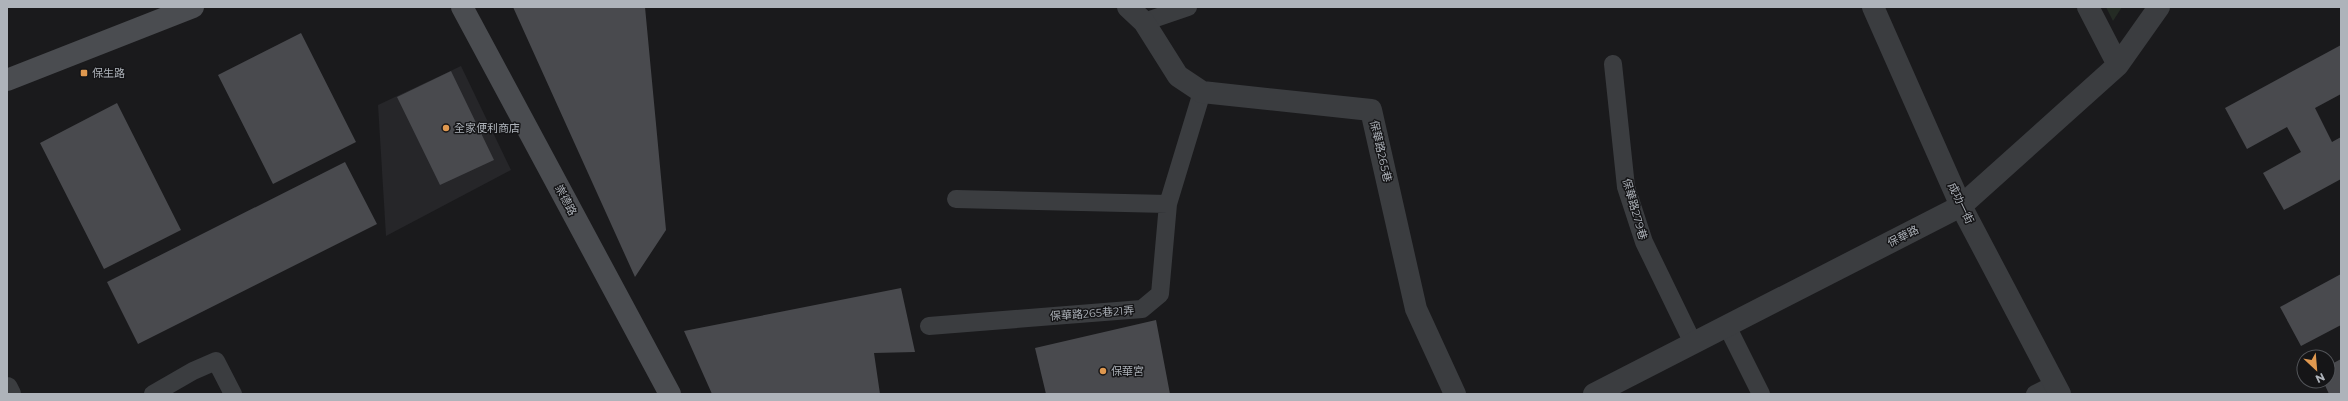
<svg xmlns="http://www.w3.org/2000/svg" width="2348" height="401" font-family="Montserrat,'Noto Sans TC',sans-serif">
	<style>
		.built { fill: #262629 }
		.green { fill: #242b24 }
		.building { fill: #494a4e }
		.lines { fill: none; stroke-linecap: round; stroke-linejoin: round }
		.lane { stroke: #3b3d40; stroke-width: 18 }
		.street { stroke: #3b3d40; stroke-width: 22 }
		.secondary { stroke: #4a4c50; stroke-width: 22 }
		.poi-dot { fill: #df984f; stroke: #151517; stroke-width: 1.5 }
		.labels { text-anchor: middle; stroke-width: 3; stroke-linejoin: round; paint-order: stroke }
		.poi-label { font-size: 11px; fill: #aeb3ba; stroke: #151517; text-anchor: start }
		.street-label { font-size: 11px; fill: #aeb3ba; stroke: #151517 }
	</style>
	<rect width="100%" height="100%" fill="#1a1a1c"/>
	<path class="built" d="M461 66 511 170 386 236 378 105Z"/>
	<path class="green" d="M2106 7H2122L2113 21Z"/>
	<path class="building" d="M513 7H645L666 230 635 277Z
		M301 33 356 142 273 184 218 75Z
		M2341 45V94L2315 108 2332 142 2341 137V179L2284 210 2263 173 2301 152 2287 127 2247 149 2225 108Z
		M451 71 494 160 440 185 397 97Z
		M117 103 181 230 104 269 40 143Z
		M345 162 377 224 138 344 107 282Z
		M2341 274V325L2301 346 2280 307Z
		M901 288 915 352 874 353 880 394H712L684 331Z
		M1156 320 1170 394H1046L1035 348Z
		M2341 359V394H2329L2323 381H2328V366Z"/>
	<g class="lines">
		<path class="lane" d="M1144 22 1188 7
			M1613 64 1626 187 1644 242 1693 343
			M956 199 1168 204
			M929 326 1142 309 1160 294 1168 204 1202 92
			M1727 326 1761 394
			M153 394 193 371 216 361 233 394
			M2035 394 2055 384"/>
		<path class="street" d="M1128 7 1144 22 1178 76 1202 92 1371 110 1416 309 1455 394
			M1873 7 1961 206 2060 394
			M2088 7 2118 65
			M7 388 10 394
			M1594 394 1961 206 2118 65 2159 7"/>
		<path class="secondary" d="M462 7 670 394
			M7 80 193 7"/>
	</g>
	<g class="poi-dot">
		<rect x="80" y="69" width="8" height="8" rx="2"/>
		<circle cx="446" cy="128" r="4"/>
		<circle cx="1103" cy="371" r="4"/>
	</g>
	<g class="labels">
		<g class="poi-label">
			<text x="92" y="77">保生路</text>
			<text x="454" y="132">全家便利商店</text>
			<text x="1111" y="375">保華宮</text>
		</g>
		<g class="street-label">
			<text transform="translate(1381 151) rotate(77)" y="4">保華路265巷</text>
			<text transform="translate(566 200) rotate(62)" y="4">崇德路</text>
			<text transform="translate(1961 203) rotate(64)" y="4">成功一街</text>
			<text transform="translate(1635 209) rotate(74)" y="4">保華路279巷</text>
			<text transform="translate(1903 236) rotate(-27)" y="4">保華路</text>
			<text transform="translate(1092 313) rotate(-4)" y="4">保華路265巷21弄</text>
		</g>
	</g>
	<rect width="2348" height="401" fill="none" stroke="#aeb3ba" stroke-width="16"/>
	<g transform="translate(2316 369) rotate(154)"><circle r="19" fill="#151517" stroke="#525458"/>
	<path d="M0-3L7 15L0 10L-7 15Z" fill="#df984f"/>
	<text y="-6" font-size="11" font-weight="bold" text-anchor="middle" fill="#aeb3ba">N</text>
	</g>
</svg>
